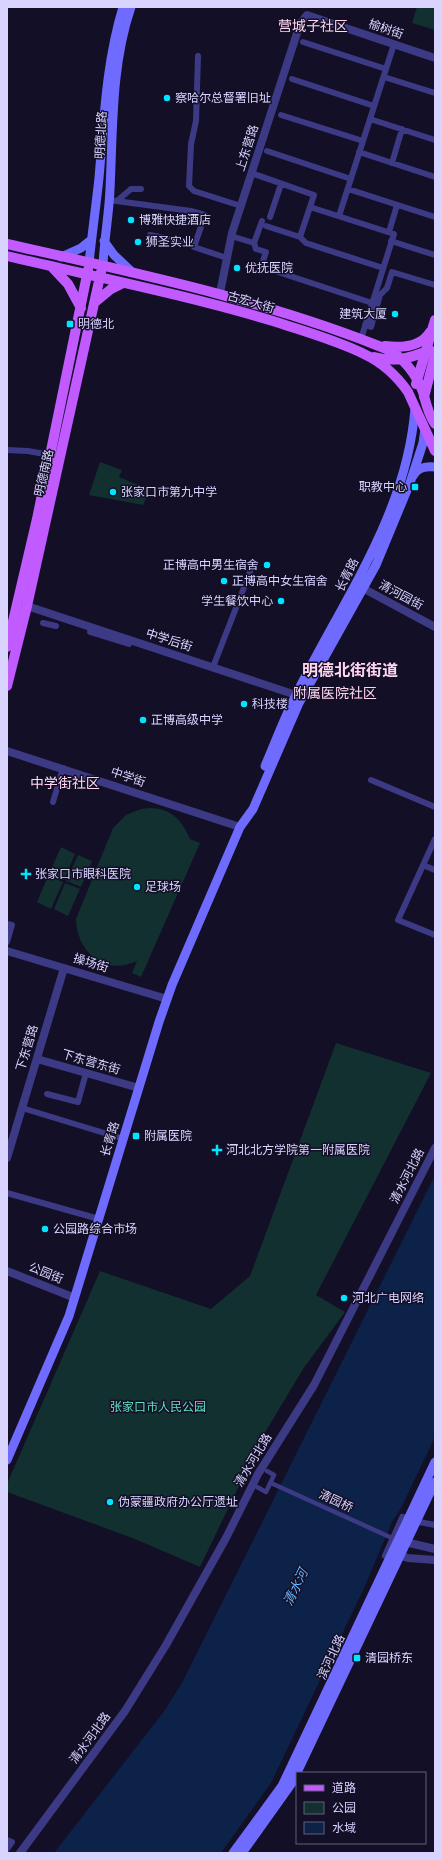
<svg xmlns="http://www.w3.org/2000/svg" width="442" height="1860" font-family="'Roboto Condensed','Noto Sans SC',sans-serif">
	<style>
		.green { fill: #12302f }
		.water { fill: #0c2248 }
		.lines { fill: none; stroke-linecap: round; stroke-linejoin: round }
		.pedestrian { stroke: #3d3a85; stroke-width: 4.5 }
		.minor { stroke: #3d3a85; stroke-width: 6 }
		.tertiary { stroke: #3d3a85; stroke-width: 8 }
		.secondary { stroke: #6f6bff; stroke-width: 9 }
		.primary { stroke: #c25bff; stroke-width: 10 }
		.poi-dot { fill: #00e5ff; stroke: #130f26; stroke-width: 1.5 }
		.labels { text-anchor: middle; stroke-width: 3; stroke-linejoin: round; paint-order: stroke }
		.street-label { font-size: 12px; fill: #d9d4ff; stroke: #130f26 }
		.poi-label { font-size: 12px; fill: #d9d4ff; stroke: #130f26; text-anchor: start }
		.park-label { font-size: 12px; fill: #5fe0c0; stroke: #130f26 }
		.water-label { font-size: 13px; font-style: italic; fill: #62b6ff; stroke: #130f26 }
		.quarter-label { font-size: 14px; fill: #ffd6f0; stroke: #130f26 }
		.district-label { font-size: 16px; font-weight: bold; fill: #ffd6f0; stroke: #130f26 }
	</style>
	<rect width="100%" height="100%" fill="#130f26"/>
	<path class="green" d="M417 7H435V30L412 23Z
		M100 462 122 470 119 477 150 490 143 505 89 495Z
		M149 808C171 808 182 820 190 839L200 843 141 977 132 973 137 961C105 976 77 953 76 919L113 828 126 815 141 809Z
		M61 847 75 854 64 880 49 874Z
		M78 855 92 861 81 887 66 881Z
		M48 876 63 882 51 909 37 902Z
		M65 883 80 889 68 916 54 909Z
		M336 1043 431 1073 316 1295 345 1312 303 1369 263 1436 200 1567 135 1539 7 1492V1484L100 1271 211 1309 250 1276Z"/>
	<path class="water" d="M435 1175V1437L400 1510 392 1522 365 1586 271 1783 221 1853H54L165 1710 183 1681Z"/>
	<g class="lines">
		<path class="pedestrian" d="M271 1483 392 1538
			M257 1487 266 1492 274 1475 267 1471
			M390 1558 384 1556 402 1516 409 1518"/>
		<path class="minor" d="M303 42 386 69
			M198 56 196 121 191 144 189 186 194 191 241 206
			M384 77 435 93
			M292 79 374 106
			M281 115 363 141
			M370 119 435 140
			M267 151 351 179
			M359 152 435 177
			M392 163 402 129
			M251 173 314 195 310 207
			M348 189 435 217
			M109 200 191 211 205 215 195 244 150 235
			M117 201 131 189H141
			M339 216 394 44
			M270 217 281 184
			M266 226 300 237 306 243 383 268
			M389 232 397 205
			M231 236 254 243
			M300 237 310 207 394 234 361 339
			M391 241 435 255
			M195 244 194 247 227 258
			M261 267 266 252 256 249 254 243 262 221
			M278 272 372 303
			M365 325 371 327 380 295 387 288 392 272 435 285
			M7 450 28 451 50 455
			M43 623 56 626
			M90 632 129 644
			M213 667 250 572
			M371 780 435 807
			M53 802 63 768
			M435 839 398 920 435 935
			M423 865 435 870
			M7 924 12 925 7 942
			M47 1094 78 1102 86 1073
			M22 1108 124 1139
			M7 1193 99 1219
			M414 1521 435 1525
			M7 1840 12 1842 7 1849"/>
		<path class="tertiary" d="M220 293 232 233 300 24 307 15 435 58
			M357 585 435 627
			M27 606 302 697
			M7 751 240 827
			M7 951 167 999
			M37 1059 139 1088
			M7 1158 64 968
			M7 1271 75 1298
			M401 1541 435 1549
			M395 1554 408 1558 435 1560
			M20 1853 125 1711 166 1645 226 1538 258 1474 314 1385 435 1148"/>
		<path class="secondary" d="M104 241 114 255 131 271
			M61 257 81 248 91 240
			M89 263C92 234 96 206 99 178 104 120 106 63 123 7
			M103 265C104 240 109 215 110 189 113 129 111 65 131 7
			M413 476C418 467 426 466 435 467
			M265 766C275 743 283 721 294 699 340 604 407 516 415 408
			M7 1460 69 1316 159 1022 172 985 240 827 253 809 299 703 376 565 410 483 423 443 425 429
			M233 1853 282 1786 435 1462
			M242 1853 292 1783 435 1482"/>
		<path class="primary" d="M7 244C136 273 266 300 389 350 404 358 417 376 423 392 426 403 428 414 435 424
			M7 256C96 277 186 295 273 321 303 331 336 340 364 354 381 362 397 376 408 392L435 451
			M52 267 68 284 81 308
			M94 303 111 289 123 283
			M385 346C401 348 421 347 430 332
			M374 357C395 363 410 358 430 350
			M416 384 435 320
			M424 397 435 355
			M7 647 37 519 88 270
			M7 686 27 606 101 272"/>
	</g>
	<g class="poi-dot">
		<circle cx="167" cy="98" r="4"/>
		<circle cx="131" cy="220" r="4"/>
		<circle cx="138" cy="242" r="4"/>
		<circle cx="237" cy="268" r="4"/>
		<circle cx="395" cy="314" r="4"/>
		<rect x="66" y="320" width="8" height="8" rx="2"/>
		<rect x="411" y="483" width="8" height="8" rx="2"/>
		<circle cx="113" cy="492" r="4"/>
		<circle cx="267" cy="565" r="4"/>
		<circle cx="224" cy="581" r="4"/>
		<circle cx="281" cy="601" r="4"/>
		<circle cx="244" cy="704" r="4"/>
		<circle cx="143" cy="720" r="4"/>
		<path d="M24 868h4v4h4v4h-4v4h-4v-4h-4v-4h4z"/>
		<circle cx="137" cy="887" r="4"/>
		<rect x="132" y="1132" width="8" height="8" rx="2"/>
		<path d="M215 1144h4v4h4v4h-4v4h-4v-4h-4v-4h4z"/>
		<circle cx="45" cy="1229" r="4"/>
		<circle cx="344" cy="1298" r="4"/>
		<circle cx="110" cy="1502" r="4"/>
		<rect x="353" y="1654" width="8" height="8" rx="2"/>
	</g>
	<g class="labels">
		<g class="street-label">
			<text transform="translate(386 29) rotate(19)" y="4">榆树街</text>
			<text transform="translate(101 135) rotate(-87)" y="4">明德北路</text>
			<text transform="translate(247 148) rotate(-72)" y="4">上东营路</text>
			<text transform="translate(251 302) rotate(16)" y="4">古宏大街</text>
			<text transform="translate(44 473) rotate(-77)" y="4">明德南路</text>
			<text transform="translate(347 575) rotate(-63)" y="4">长青路</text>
			<text transform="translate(401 595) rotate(28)" y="4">清河园街</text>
			<text transform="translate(169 640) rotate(18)" y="4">中学后街</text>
			<text transform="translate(128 777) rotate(19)" y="4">中学街</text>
			<text transform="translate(91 963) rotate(17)" y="4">操场街</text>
			<text transform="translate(27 1048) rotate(-73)" y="4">下东营路</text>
			<text transform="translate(91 1062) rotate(16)" y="4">下东营东街</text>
			<text transform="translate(110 1139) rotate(-73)" y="4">长青路</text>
			<text transform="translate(407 1176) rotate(-63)" y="4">清水河北路</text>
			<text transform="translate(46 1273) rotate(22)" y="4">公园街</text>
			<text transform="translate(253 1460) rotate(-59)" y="4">清水河北路</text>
			<text transform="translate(336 1501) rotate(25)" y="4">清园桥</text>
			<text transform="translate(331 1657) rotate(-65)" y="4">滨河北路</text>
			<text transform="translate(90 1738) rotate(-54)" y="4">清水河北路</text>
		</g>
		<g class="poi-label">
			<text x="175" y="102">察哈尔总督署旧址</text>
			<text x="139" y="224">博雅快捷酒店</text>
			<text x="146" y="246">狮圣实业</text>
			<text x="245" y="272">优抚医院</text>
			<text x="387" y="318" text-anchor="end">建筑大厦</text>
			<text x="78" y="328">明德北</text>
			<text x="407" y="491" text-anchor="end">职教中心</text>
			<text x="121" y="496">张家口市第九中学</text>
			<text x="259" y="569" text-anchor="end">正博高中男生宿舍</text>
			<text x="232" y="585">正博高中女生宿舍</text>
			<text x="273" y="605" text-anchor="end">学生餐饮中心</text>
			<text x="252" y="708">科技楼</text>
			<text x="151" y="724">正博高级中学</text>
			<text x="35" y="878">张家口市眼科医院</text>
			<text x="145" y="891">足球场</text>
			<text x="144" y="1140">附属医院</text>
			<text x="226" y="1154">河北北方学院第一附属医院</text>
			<text x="53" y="1233">公园路综合市场</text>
			<text x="352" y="1302">河北广电网络</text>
			<text x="118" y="1506">伪蒙疆政府办公厅遗址</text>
			<text x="365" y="1662">清园桥东</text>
		</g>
		<g class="park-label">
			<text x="158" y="1411">张家口市人民公园</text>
		</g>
		<g class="water-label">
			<text transform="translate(295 1587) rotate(-64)" y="5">清水河</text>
		</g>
		<g class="quarter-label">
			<text x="313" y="31">营城子社区</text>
			<text x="335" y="698">附属医院社区</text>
			<text x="65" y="788">中学街社区</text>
		</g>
		<g class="district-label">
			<text x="350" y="676">明德北街街道</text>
		</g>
	</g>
	<rect width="442" height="1860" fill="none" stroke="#d9d4ff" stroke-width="16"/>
	<rect x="296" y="1772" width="130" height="72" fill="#130f26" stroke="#625e7d"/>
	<rect x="304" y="1785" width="20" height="6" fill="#c25bff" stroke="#625e7d"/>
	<text x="332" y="1792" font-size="12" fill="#d9d4ff">道路</text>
	<rect x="304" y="1802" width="20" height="12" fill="#12302f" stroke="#625e7d"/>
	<text x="332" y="1812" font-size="12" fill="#d9d4ff">公园</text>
	<rect x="304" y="1822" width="20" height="12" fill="#0c2248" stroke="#625e7d"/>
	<text x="332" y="1832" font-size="12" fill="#d9d4ff">水域</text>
</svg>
